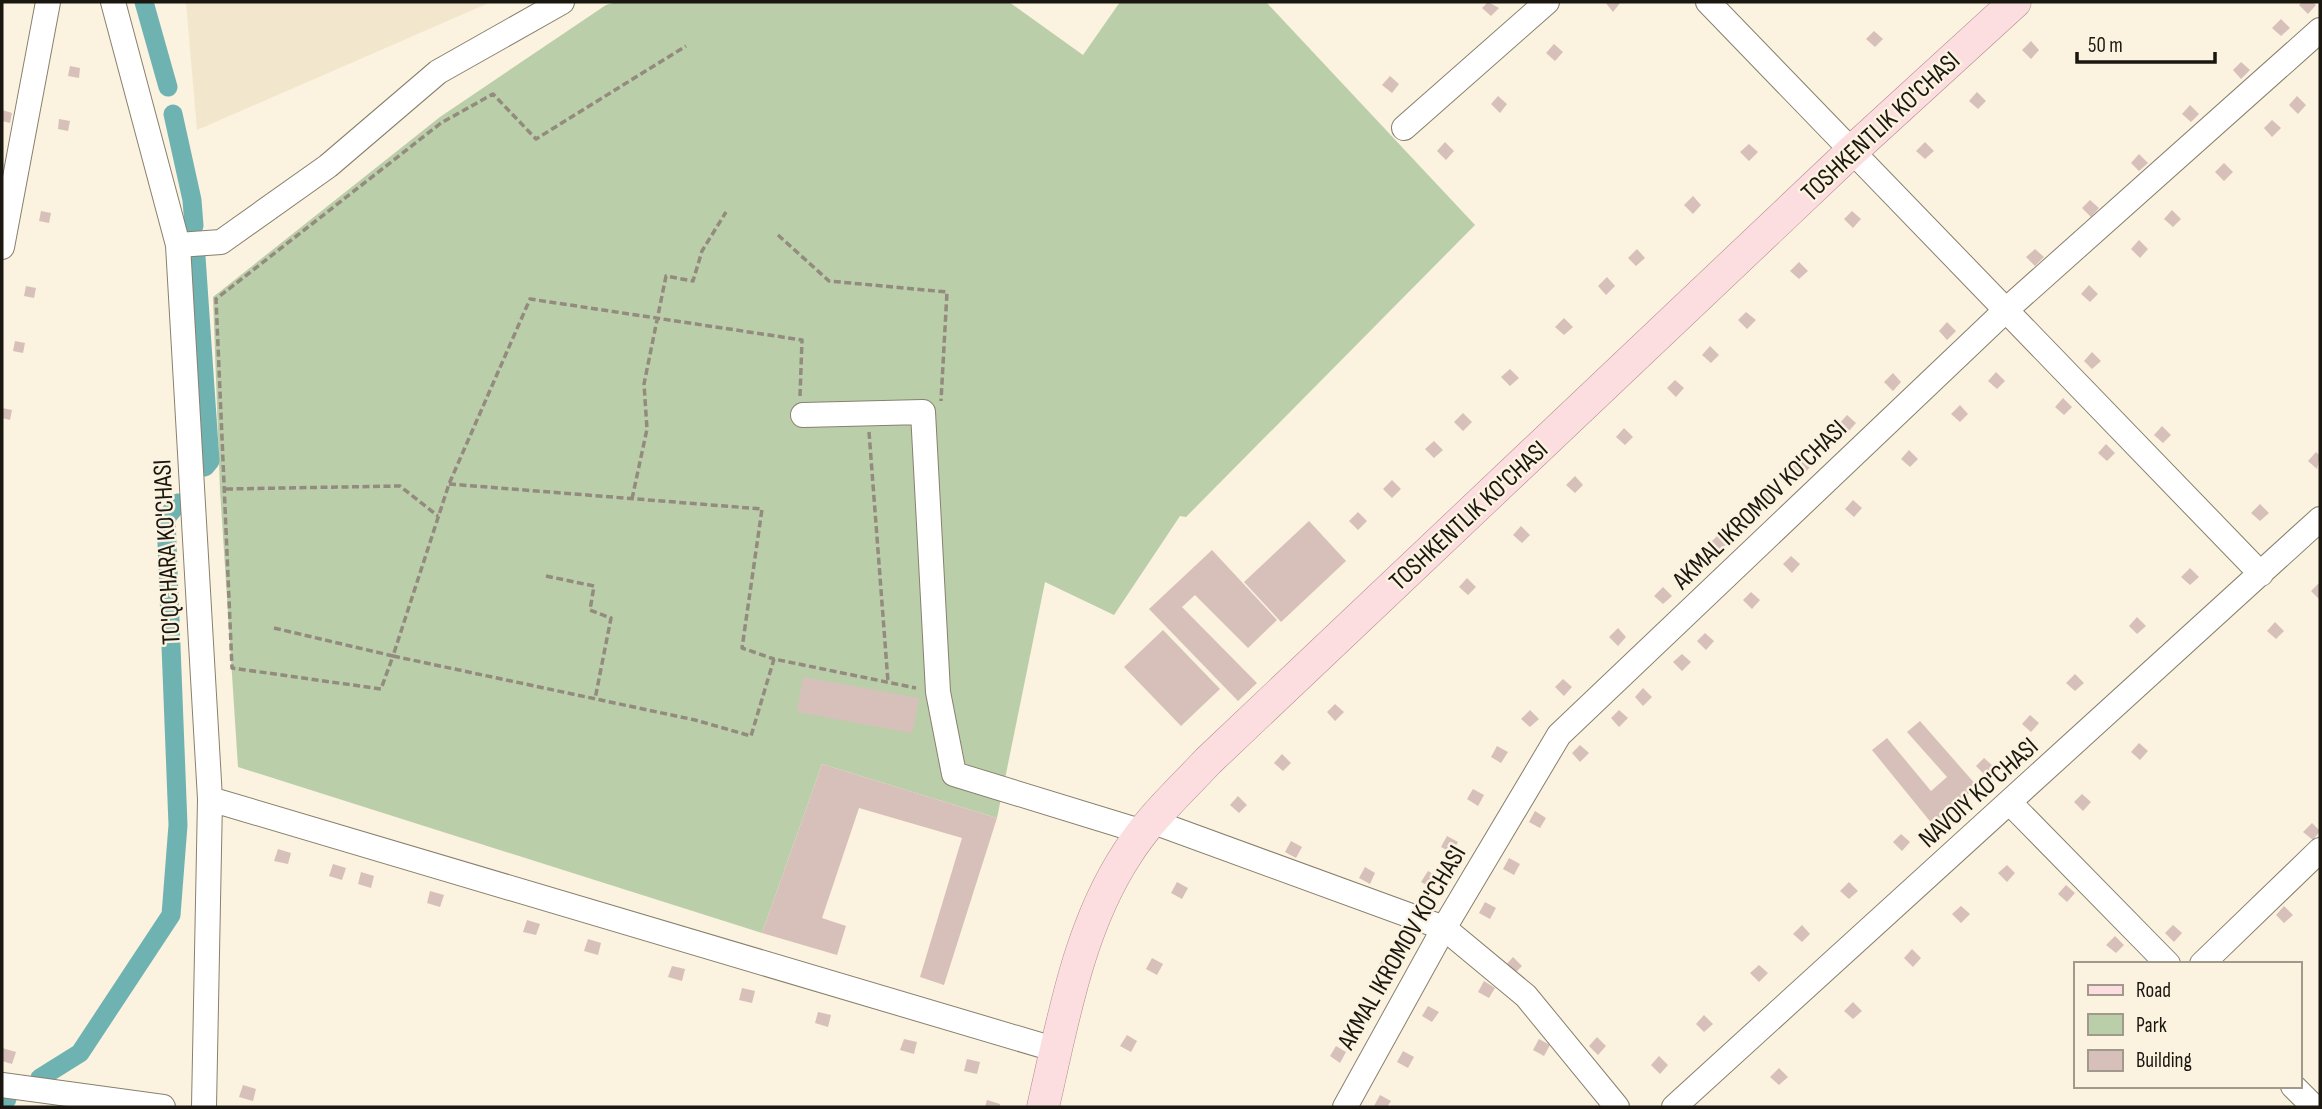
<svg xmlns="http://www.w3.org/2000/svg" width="2322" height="1109" font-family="'Sofia Sans Condensed',sans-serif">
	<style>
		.built { fill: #f2e7cc }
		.green { fill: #bbceaa }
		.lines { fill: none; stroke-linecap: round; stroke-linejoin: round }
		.canal { stroke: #6fb2b2; stroke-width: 19 }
		.building { fill: #d7c0ba }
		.minor-casing { stroke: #88806e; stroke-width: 26 }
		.major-casing { stroke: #ac8a8a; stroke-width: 33 }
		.path { stroke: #928b7e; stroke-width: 3.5; stroke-dasharray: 7 3.5; stroke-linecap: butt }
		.minor { stroke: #fff; stroke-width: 24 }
		.major { stroke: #fcdee0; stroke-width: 32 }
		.labels { text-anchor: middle; stroke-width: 5; stroke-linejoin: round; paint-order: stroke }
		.street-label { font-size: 26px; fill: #1a1710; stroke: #fbf2df }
	</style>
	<rect width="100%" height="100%" fill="#fbf2df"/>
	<path class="built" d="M186 2H491L197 130Z"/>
	<path class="green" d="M616 2H1009L1083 55 1120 2H1266L1475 225 1186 517 1180 516 1114 615 1045 582 997 818 822 764 762 933 238 767 220 490 213 297 440 117 606 5Z"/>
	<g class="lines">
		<path class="canal" d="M144 2 168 87
			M173 114 192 200 194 226
			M196 257 210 461 205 467
			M40 1078 80 1053 171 915 178 825 166 518 178 503
			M2 1103 7 1099"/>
	</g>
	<path class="building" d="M1488 2 1499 8 1491 16 1482 8Z
		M1605 2H1619L1620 3 1613 12Z
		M2302 2H2313L2316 5 2308 14 2299 5Z
		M2281 19 2290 28 2281 36 2272 28Z
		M1874 31 1883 39 1875 47 1866 39Z
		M2031 41 2039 50 2031 59 2022 50Z
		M1554 44 1563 52 1555 61 1546 53Z
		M2241 62 2250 70 2241 79 2233 70Z
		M70 66 80 68 79 78 68 76Z
		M1390 76 1399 84 1392 93 1382 85Z
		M1977 92 1986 101 1978 109 1969 101Z
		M1498 96 1507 104 1500 113 1491 104Z
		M2297 96 2306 105 2298 114 2289 105Z
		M2190 105 2199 114 2191 122 2182 114Z
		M2 110 12 113 10 123 2 121Z
		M59 119 70 121 68 131 58 129Z
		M2272 120 2281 128 2272 137 2264 128Z
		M1445 142 1454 151 1446 160 1437 151Z
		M1925 142 1934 151 1925 159 1916 151Z
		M1749 144 1758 152 1749 161 1740 152Z
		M2139 154 2148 163 2139 171 2131 163Z
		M2224 163 2233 172 2224 181 2215 172Z
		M1693 196 1701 205 1693 214 1684 205Z
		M2090 200 2099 208 2091 217 2082 208Z
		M2172 210 2181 219 2173 227 2164 219Z
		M41 211 51 213 49 223 39 221Z
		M1852 211 1861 219 1853 228 1844 219Z
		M2139 240 2148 249 2140 258 2131 249Z
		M1637 249 1645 258 1636 266 1628 258Z
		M2035 249 2044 257 2035 266 2026 257Z
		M1799 262 1808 271 1799 279 1790 271Z
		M1607 277 1615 286 1606 295 1598 286Z
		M2089 285 2098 294 2090 302 2081 294Z
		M26 286 36 288 34 298 24 296Z
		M1746 312 1756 320 1747 329 1738 320Z
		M1564 318 1573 327 1564 335 1555 327Z
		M1947 322 1956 331 1947 340 1939 331Z
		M15 341 25 343 23 353 13 351Z
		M1710 346 1719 355 1711 363 1702 355Z
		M2092 352 2101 361 2092 369 2084 361Z
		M1510 369 1519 378 1510 386 1501 377Z
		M1996 372 2005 381 1997 389 1988 381Z
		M1893 373 1901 382 1893 391 1884 382Z
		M1675 380 1684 388 1676 397 1667 388Z
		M2063 398 2072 407 2064 415 2055 407Z
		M1960 405 1968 414 1960 422 1951 414Z
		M2 408 12 410 10 420 2 418Z
		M1463 413 1472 422 1463 431 1454 422Z
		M1847 415 1856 423 1848 432 1839 424Z
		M2162 426 2171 435 2163 443 2154 435Z
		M1624 428 1633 437 1625 445 1616 437Z
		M1434 441 1443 450 1434 458 1425 449Z
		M2106 444 2115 453 2107 461 2098 453Z
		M1909 450 1918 459 1910 467 1901 459Z
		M2316 452 2320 456 2317 469 2308 461Z
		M1801 458 1810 467 1802 476 1793 467Z
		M1575 476 1583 485 1575 493 1566 485Z
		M1392 480 1401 489 1392 498 1383 489Z
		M1765 492 1774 500 1766 509 1757 500Z
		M1853 500 1862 508 1854 517 1845 509Z
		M2260 504 2269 513 2260 521 2251 513Z
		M1358 512 1367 521 1358 530 1349 521Z
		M1309 521 1346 561 1281 622 1244 582Z
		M1521 526 1530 535 1522 543 1513 535Z
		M1720 533 1729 542 1720 550 1711 542Z
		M1212 550 1277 620 1248 648 1195 595 1182 607 1257 683 1238 701 1149 609Z
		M1791 556 1800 564 1792 573 1783 564Z
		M2190 568 2199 577 2190 585 2181 577Z
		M1467 578 1476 587 1468 595 1459 587Z
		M2320 582V600L2311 591Z
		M1663 587 1672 596 1663 604 1654 596Z
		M1751 592 1760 600 1752 609 1743 600Z
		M2137 617 2146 626 2137 634 2129 626Z
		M2275 622 2284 631 2276 639 2267 631Z
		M1618 628 1626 637 1618 646 1609 637Z
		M1163 630 1220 689 1181 726 1124 667Z
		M1705 633 1714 641 1706 650 1697 641Z
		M1682 654 1691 662 1682 671 1673 662Z
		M2075 674 2084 683 2075 691 2066 683Z
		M803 677 919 698 912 733 797 712Z
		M1563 679 1572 687 1564 696 1555 687Z
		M1643 688 1652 697 1643 706 1635 697Z
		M1335 704 1344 712 1335 721 1327 712Z
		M1530 710 1539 719 1530 727 1521 719Z
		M1619 710 1628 718 1619 727 1611 718Z
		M2030 715 2039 723 2031 732 2022 724Z
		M1920 721 1977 786 1933 825 1872 750 1887 738 1931 791 1947 777 1907 732Z
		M2139 743 2148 751 2140 760 2131 752Z
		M1580 745 1589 753 1580 762 1572 753Z
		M1497 746 1508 752 1501 763 1491 757Z
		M1282 754 1291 763 1283 771 1274 763Z
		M1984 758 1993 766 1985 775 1976 766Z
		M822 764 997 818 944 985 920 977 962 838 859 808 822 918 846 926 837 955 762 933Z
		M1473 789 1484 795 1478 806 1467 799Z
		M2082 794 2091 802 2083 811 2074 802Z
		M1238 796 1247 805 1239 813 1230 805Z
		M1535 811 1546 818 1540 828 1529 822Z
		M2312 823 2320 831 2313 840 2303 832Z
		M1901 834 1910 842 1902 851 1893 842Z
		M1447 836 1458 842 1452 853 1441 847Z
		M1291 841 1302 847 1296 858 1285 852Z
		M278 849 291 853 288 864 274 861Z
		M1509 858 1520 864 1514 875 1503 869Z
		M333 864 346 868 342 880 329 876Z
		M2007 865 2015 873 2007 882 1998 873Z
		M1365 867 1375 873 1370 884 1359 878Z
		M1428 871 1438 877 1432 888 1421 882Z
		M361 872 374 876 371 888 358 884Z
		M1177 882 1188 888 1182 899 1171 893Z
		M1849 882 1858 891 1849 899 1840 891Z
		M2066 885 2075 893 2067 902 2058 894Z
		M430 891 444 895 440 907 427 903Z
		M1485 902 1496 908 1490 919 1479 913Z
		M1961 906 1970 914 1961 923 1952 914Z
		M2284 906 2293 915 2284 923 2276 915Z
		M527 920 540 924 536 935 523 932Z
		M1802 925 1810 934 1802 942 1793 934Z
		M2173 925 2182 933 2174 942 2165 933Z
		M2115 936 2124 945 2116 953 2106 945Z
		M588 939 601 943 598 955 584 951Z
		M1912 949 1921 958 1913 967 1904 958Z
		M1513 957 1522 966 1514 974 1505 966Z
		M1152 958 1163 964 1157 975 1146 969Z
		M1382 960 1393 966 1387 977 1376 971Z
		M1759 965 1768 973 1759 982 1750 973Z
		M672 966 685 969 682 981 668 977Z
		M1484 981 1495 988 1489 998 1478 992Z
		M742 988 755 991 752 1003 739 1000Z
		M1853 1002 1862 1011 1853 1019 1844 1011Z
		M1428 1006 1439 1012 1432 1022 1422 1016Z
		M818 1012 831 1015 828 1027 815 1023Z
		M1704 1015 1713 1024 1704 1032 1696 1024Z
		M1127 1035 1137 1041 1131 1052 1120 1046Z
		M1597 1037 1606 1046 1598 1055 1589 1046Z
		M904 1039 917 1042 914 1054 900 1050Z
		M1539 1039 1550 1045 1544 1056 1533 1050Z
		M1336 1046 1346 1052 1340 1063 1330 1056Z
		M2 1048 16 1052 12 1064 2 1061Z
		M1403 1051 1414 1057 1408 1068 1397 1062Z
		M1659 1056 1668 1065 1660 1074 1651 1065Z
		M967 1059 980 1062 977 1074 964 1071Z
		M1779 1068 1788 1077 1779 1085 1770 1077Z
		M243 1085 256 1089 253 1101 239 1097Z
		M1380 1095 1391 1101 1387 1107 1374 1106Z
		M987 1100 1000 1104V1107H985Z"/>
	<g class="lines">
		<g class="minor-casing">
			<path id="minor" d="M113 2 178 245 210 799 204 1107
				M1708 2 2261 574
				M1404 128 1547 2
				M178 245 221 242 328 166 438 72 562 2
				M2 247 48 2
				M803 415 923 412 938 692 954 774 1143 832
				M210 799 1057 1050
				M2010 803 2168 964
				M1151 821 1444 928 1526 996 1617 1107
				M2202 964 2320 850
				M2 1085 163 1107
				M2293 1086 2314 1107
				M1345 1107 1444 928 1559 735 2006 310 2320 30
				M1674 1107 2320 519"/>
		</g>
		<g class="major-casing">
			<path id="major" d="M1043 1107C1063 1021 1078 929 1127 854 1149 819 1180 791 1208 761L1852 151 2015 2"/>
		</g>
		<path class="path" d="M778 235 829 281 947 292 941 401
			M800 396 802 340 530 299 449 484 393 656 695 720 751 736 774 659 916 688
			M869 432 888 682
			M449 484 762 509 742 648 774 659
			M226 489 400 486 438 516
			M632 499 647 429 644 384 666 276 693 281 702 251 726 212
			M546 576 594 586 590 610 611 618 595 699
			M274 628 393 656 381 689 232 668 216 299 441 123 493 94 536 139 686 46"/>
		<use href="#minor" class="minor"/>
		<use href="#major" class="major"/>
	</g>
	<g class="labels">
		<g class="street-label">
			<text transform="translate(1880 126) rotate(-43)" y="9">TOSHKENTLIK KO'CHASI</text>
			<text transform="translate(1759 504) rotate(-44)" y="9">AKMAL IKROMOV KO'CHASI</text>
			<text transform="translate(1468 515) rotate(-43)" y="9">TOSHKENTLIK KO'CHASI</text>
			<text transform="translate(166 552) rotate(-93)" y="9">TO'QCHARA KO'CHASI</text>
			<text transform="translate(1978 792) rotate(-42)" y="9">NAVOIY KO'CHASI</text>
			<text transform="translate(1401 947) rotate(-60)" y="9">AKMAL IKROMOV KO'CHASI</text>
		</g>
	</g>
	<rect width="2322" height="1109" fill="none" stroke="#1a1710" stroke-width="7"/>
	<rect x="2074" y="962" width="228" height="126" fill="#fbf2df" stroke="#a19a8c" stroke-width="2"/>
	<rect x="2088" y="985" width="35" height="10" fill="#fcdee0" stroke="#a19a8c" stroke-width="2"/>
	<text x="2136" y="997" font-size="21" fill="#1a1710">Road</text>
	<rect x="2088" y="1014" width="35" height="21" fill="#bbceaa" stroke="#a19a8c" stroke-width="2"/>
	<text x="2136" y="1032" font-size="21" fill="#1a1710">Park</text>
	<rect x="2088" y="1050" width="35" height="21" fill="#d7c0ba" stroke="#a19a8c" stroke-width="2"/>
	<text x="2136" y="1067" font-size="21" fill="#1a1710">Building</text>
	<path d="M2077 52v10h138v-10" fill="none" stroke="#1a1710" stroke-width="3.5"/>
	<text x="2088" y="52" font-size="21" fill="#1a1710" stroke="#fbf2df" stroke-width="5" paint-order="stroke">50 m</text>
</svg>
